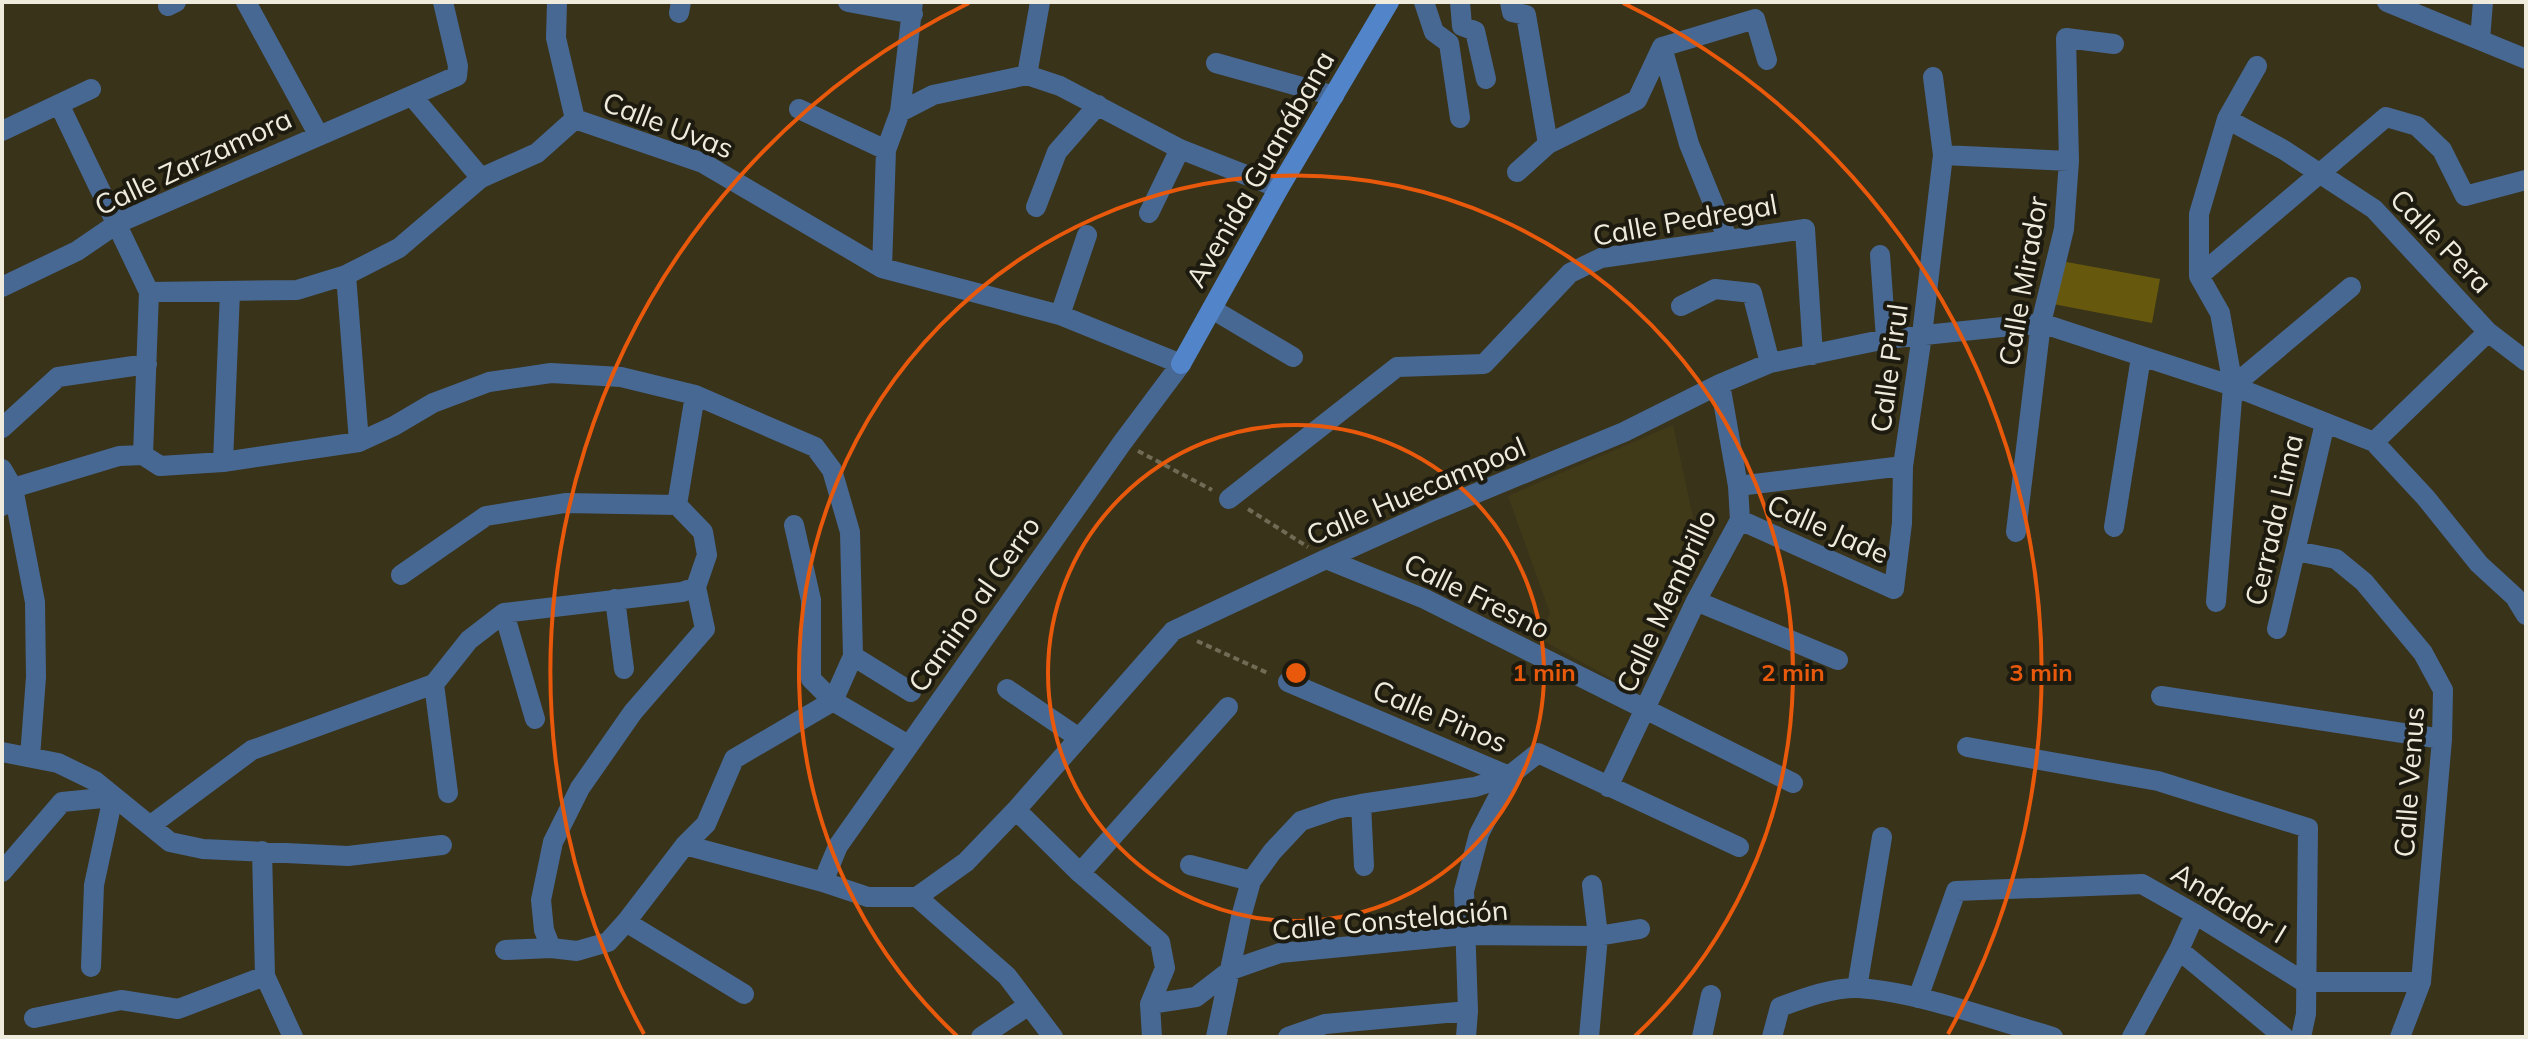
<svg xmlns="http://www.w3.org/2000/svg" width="2528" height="1039" font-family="Mulish,sans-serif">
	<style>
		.built { fill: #413a19 }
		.park { fill: #66580d }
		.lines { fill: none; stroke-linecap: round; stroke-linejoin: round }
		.path { stroke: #716b55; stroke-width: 4; stroke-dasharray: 6 4; stroke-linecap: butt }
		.street { stroke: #486894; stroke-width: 20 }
		.secondary { stroke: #5284ca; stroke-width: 20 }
		.ring { fill: none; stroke: #e8590c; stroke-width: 4 }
		.labels { text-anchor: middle; stroke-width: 8; stroke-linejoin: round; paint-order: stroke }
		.street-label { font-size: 28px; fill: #f0ecdd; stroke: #1d1b10 }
		.centre { fill: #e8590c; stroke: #1d1b10; stroke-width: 4 }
		.ring-label { font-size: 24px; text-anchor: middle; font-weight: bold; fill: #e8590c; stroke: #1d1b10; stroke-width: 8; stroke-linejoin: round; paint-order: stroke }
	</style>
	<rect width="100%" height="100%" fill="#39331a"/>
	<path class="built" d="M1673 425 1702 559 1636 692 1540 639 1550 613 1508 496Z"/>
	<path class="park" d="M2061 261 2160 279 2152 323 2053 304Z"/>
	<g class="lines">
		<path class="path" d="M1138 451 1212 490
			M1248 509 1308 547
			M1197 641 1270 674"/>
		<path class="street" d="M246 2 318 134
			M557 2 556 38 575 119
			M848 2 913 14
			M1424 2 1434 32 1449 43 1460 118
			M1460 2 1462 26 1475 31 1486 79
			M1510 2 1512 12 1526 15 1548 144
			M2387 2 2526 59
			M168 6 176 2
			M679 13 681 2
			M2480 40 2483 2
			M1662 47 1689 144 1728 240
			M1662 47 1755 19 1767 60
			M1216 63 1334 96
			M1027 75 1040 2
			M412 96 481 178
			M59 104 149 292 143 455
			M799 109 886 150
			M900 112 933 95 1027 75 1060 86 1180 149 1279 188
			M575 119 703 163 882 268 1060 315 1181 364 1122 443 838 846 823 882
			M2227 119 2284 150 2374 209 2488 332 2526 361
			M2 131 91 89
			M1943 155 2069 161
			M1517 172 1548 144 1637 100 1662 47
			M1036 207 1057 152 1098 105
			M1149 213 1180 149
			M1880 255 1886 339
			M882 268 886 150 900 112 913 2
			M346 275 359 442
			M2199 276V214L2227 119 2257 66
			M2 287 77 251 118 223 457 76 458 66 443 2
			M149 292 297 290 346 275 399 248 481 178 537 153 575 119
			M1681 306 1715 289 1752 293 1770 363
			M1212 309 1293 357
			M1060 315 1087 235
			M2233 386 2351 287
			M2 428 58 377 147 364
			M2374 442 2488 332
			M223 462 230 292
			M2 469 13 488 35 602 36 677 30 757
			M1738 486 1903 466
			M1229 499 1397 367 1484 364 1570 273 1601 258 1805 229 1813 355
			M2 506 13 488 119 456 143 455 160 466 223 462 359 442 394 426 433 403 489 382 551 373 621 377 695 395 815 447 832 470 850 532 853 656 833 701
			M1740 520 1894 589 1902 523 1903 466 1922 335 1943 155 1933 77
			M794 525 811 600V679L833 701 908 745
			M2114 527 2141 357
			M2016 532 2041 323 2064 229 2069 161 2066 38 2114 44
			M2296 551 2336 559 2364 582 2423 653 2443 690 2442 739 2421 982 2400 1037
			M1326 559 1425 599 1793 783
			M401 575 486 516 565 503 677 505
			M696 587 705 629 633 712 580 788 553 842 541 900 544 930 551 948 577 951 608 942 626 922 685 845 706 824 734 759 833 701
			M615 599 624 669
			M1696 601 1838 660
			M2216 602 2233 386 2220 313 2199 276 2386 117 2417 126 2442 150 2465 196 2526 180
			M504 613 535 719
			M2277 629 2325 423
			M853 656 911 692
			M1288 682 1509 776
			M434 684 448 793
			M1007 689 1079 738
			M2161 696 2442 739
			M1967 747 2158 781 2308 828 2306 1014 2301 1037
			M2 752 58 763 95 781 170 842 203 849 348 856 442 845
			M1608 787 1696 601 1740 520 1738 486 1720 384
			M1361 804 1364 866
			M1016 810 1080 873 1160 942 1165 968 1150 1004 1152 1037
			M151 825 252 750 434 684 469 640 504 613 682 592 696 587 707 555 703 532 677 505 695 395
			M685 845 823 882 868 897H917
			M262 851 265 976 293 1037
			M1190 865 1251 881
			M2 872 62 802 113 797
			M1080 873 1228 707
			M917 897 966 862 1016 810 1173 631 1326 559 1433 511 1624 432 1720 384 1770 363 1886 339 2041 323 2233 386 2374 442 2426 498 2479 564 2515 597 2526 615
			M917 897 1007 976 1053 1037
			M626 922 744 994
			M505 950 551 948
			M2179 950 2284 1037
			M91 967 94 885 113 797
			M1857 988 1882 837
			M1918 998 1956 891 2142 884 2195 914 2304 982H2421
			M1150 1004 1196 997 1231 970 1280 953 1465 935 1598 936 1640 929
			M34 1018 121 1000 178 1009 265 976
			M981 1037 1029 1005
			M1216 1037 1241 917 1251 881 1272 852 1301 821 1336 809 1361 804 1475 787 1509 776 1538 753 1739 847
			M1288 1037 1325 1024 1468 1011
			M1466 1037 1468 1011 1464 891 1479 834 1509 776
			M1589 1037 1598 936 1592 885
			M1702 1037 1711 995
			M1772 1037 1780 1007C1804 998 1833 987 1859 988 1918 992 1994 1020 2053 1037
			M2132 1037 2179 950 2195 914"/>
		<path class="secondary" d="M1181 364 1279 188 1389 2"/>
	</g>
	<g class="ring">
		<circle cx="1296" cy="673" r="248"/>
		<path d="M957 1036A497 497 0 1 1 1635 1036"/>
		<path d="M644 1034A745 745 0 0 1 969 3M1623 3A745 745 0 0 1 1948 1034"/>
	</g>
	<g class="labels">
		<g class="street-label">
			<text transform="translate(668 125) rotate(21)" y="10">Calle Uvas</text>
			<text transform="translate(193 162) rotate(-25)" y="10">Calle Zarzamora</text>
			<text transform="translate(1260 169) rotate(-60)" y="10">Avenida Guanábana</text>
			<text transform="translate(1685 220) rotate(-10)" y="10">Calle Pedregal</text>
			<text transform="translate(2441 241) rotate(46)" y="10">Calle Pera</text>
			<text transform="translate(2023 281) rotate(-80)" y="10">Calle Mirador</text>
			<text transform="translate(1889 368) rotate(-82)" y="10">Calle Pirul</text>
			<text transform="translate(1416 491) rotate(-23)" y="10">Calle Huecampool</text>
			<text transform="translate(2274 520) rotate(-77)" y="10">Cerrada Lima</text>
			<text transform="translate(1828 529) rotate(24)" y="10">Calle Jade</text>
			<text transform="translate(1477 596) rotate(26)" y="10">Calle Fresno</text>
			<text transform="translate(1666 601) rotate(-65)" y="10">Calle Membrillo</text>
			<text transform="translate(974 604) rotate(-55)" y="10">Camino al Cerro</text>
			<text transform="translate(1440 716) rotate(23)" y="10">Calle Pinos</text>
			<text transform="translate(2409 782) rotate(-86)" y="10">Calle Venus</text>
			<text transform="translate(2229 903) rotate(31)" y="10">Andador I</text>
			<text transform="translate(1390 920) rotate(-5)" y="10">Calle Constelación</text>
		</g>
	</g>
	<circle cx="1296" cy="673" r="12" class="centre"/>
	<g class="ring-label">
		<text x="1544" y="681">1 min</text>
		<text x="1793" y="681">2 min</text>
		<text x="2041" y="681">3 min</text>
	</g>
	<rect width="2528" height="1039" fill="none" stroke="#f0ecdd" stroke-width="8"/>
</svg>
